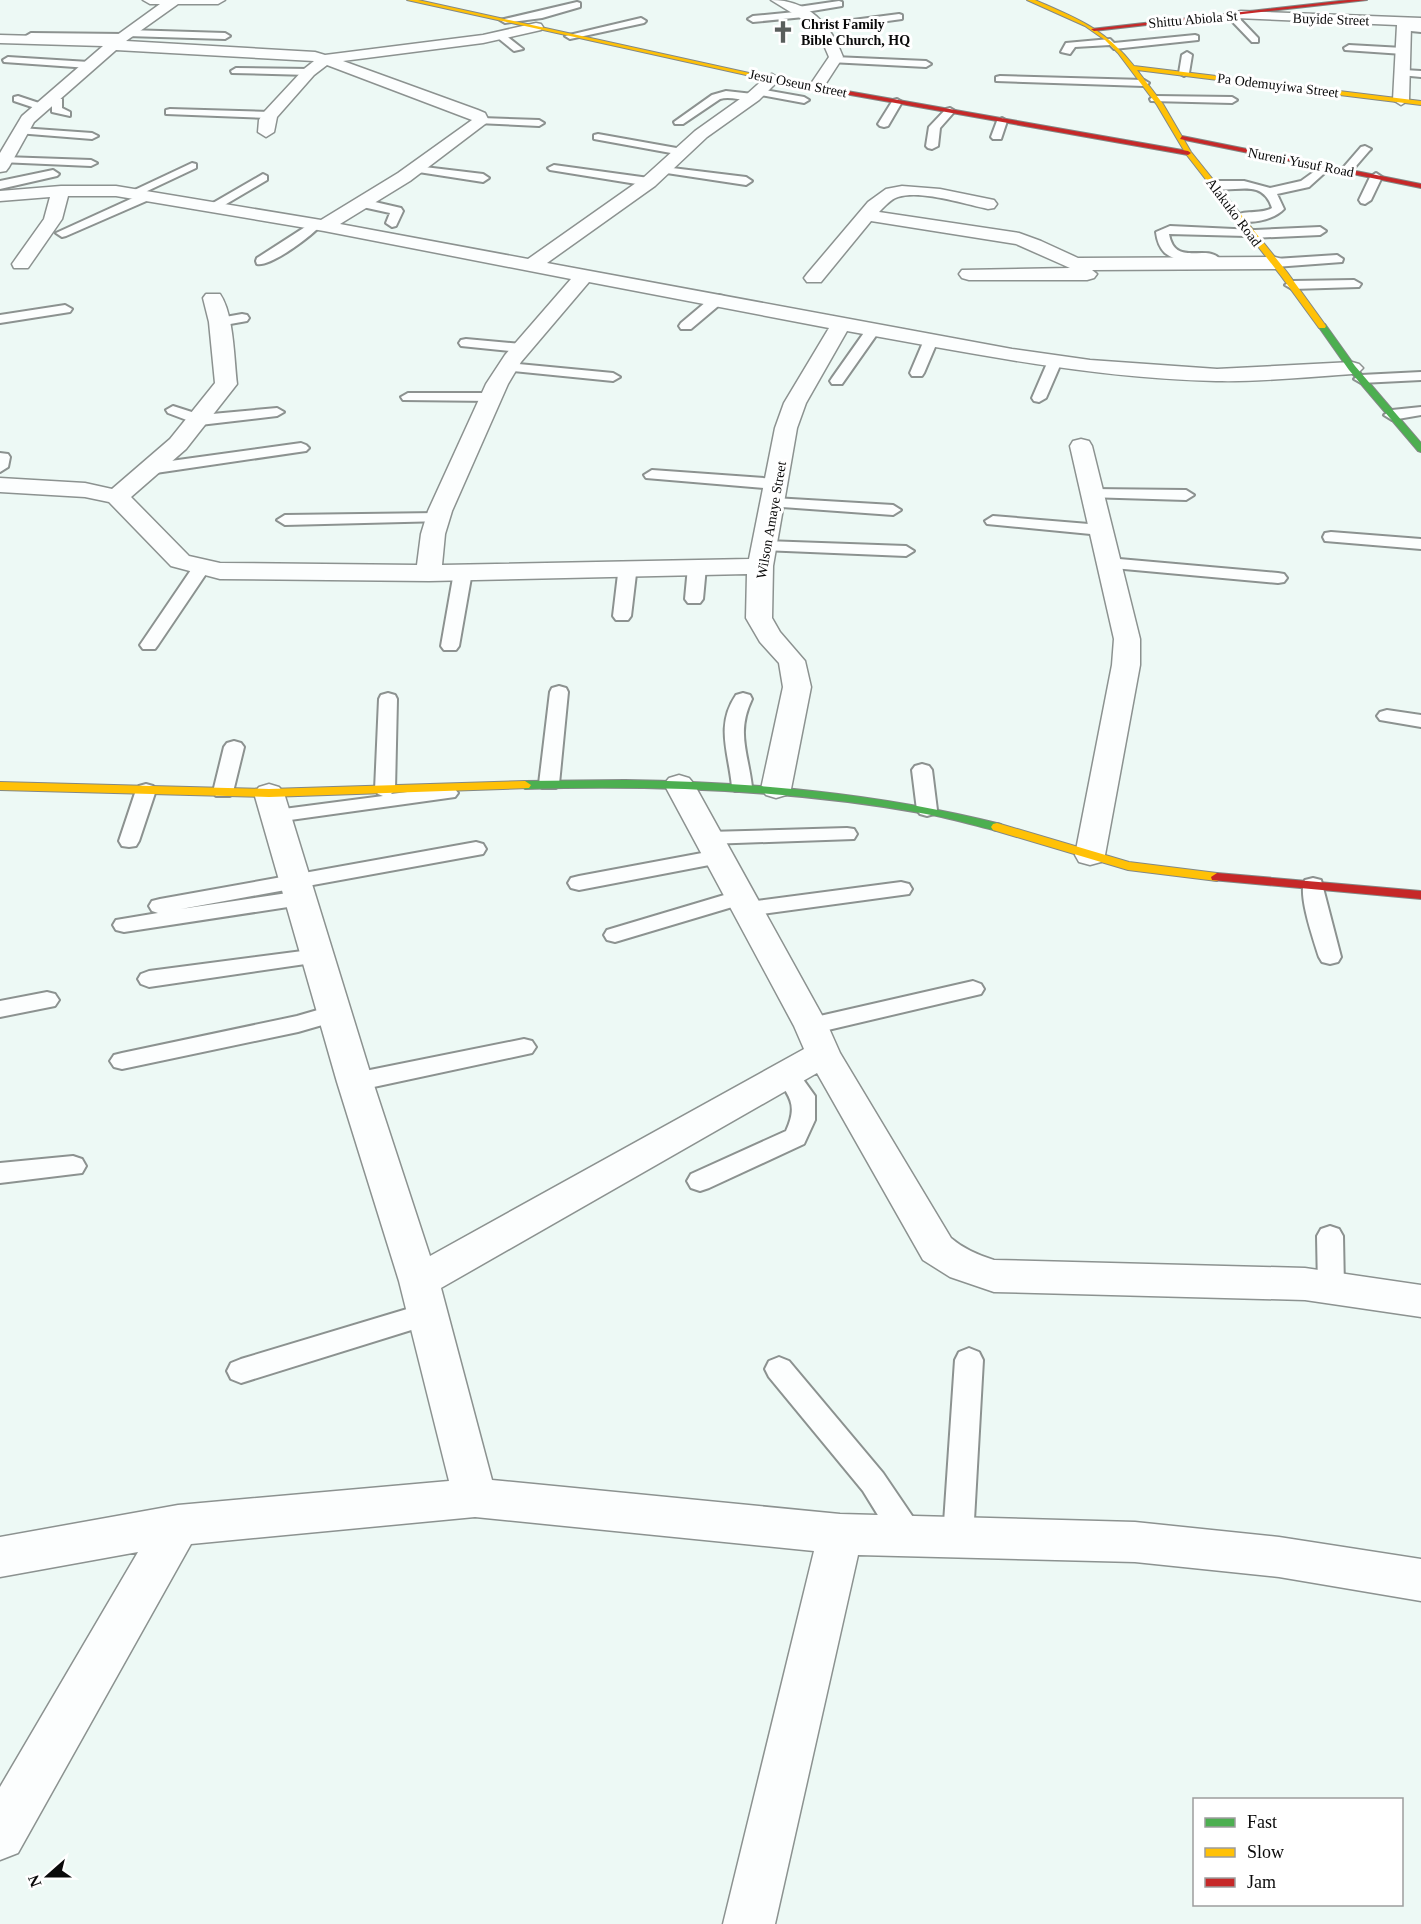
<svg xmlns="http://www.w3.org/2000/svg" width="1421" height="1924" font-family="Georgia,serif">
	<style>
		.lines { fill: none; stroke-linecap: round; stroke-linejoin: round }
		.lane-casing { stroke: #8c9290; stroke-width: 4 }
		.street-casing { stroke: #8c9290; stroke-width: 3 }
		.fast-casing { stroke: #838886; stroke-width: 2 }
		.slow-casing { stroke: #838886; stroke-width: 2 }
		.jam-casing { stroke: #838886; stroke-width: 2 }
		.lane { fill: #fcfefe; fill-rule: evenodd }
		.street { fill: #fcfefe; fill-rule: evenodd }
		.fast { fill: #4caf50; fill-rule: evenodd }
		.slow { fill: #ffc107; fill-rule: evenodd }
		.jam { fill: #c62828; fill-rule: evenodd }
		.labels { text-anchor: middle; stroke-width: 6; stroke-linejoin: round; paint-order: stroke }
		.far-street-label { font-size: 14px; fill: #0a0a0a; stroke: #fff }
		.far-poi-label { font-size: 14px; font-weight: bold; fill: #0a0a0a; stroke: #fff; text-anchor: start }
	</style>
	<rect width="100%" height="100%" fill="#edf9f5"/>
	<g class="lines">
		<g class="lane-casing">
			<path id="lane" d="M839 1 842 2V6L806 12 809 14 804 17 753 22 748 19 753 16 795 12 793 10 798 7Z
				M577 2 580 3V7L542 18 505 23 500 20Z
				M899 14 902 15V19L822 30 817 27 822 24Z
				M1229 14H1235L1258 38V42H1252L1229 18Z
				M641 18 646 21 644 23 570 39 565 36Z
				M1404 25 1421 26V32L1401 30V26Z
				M128 30 225 33 230 36 225 39 127 36 126 39 123 40 31 39 26 36 31 33 124 34 125 31Z
				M498 34H504L523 49 514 51 498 38Z
				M1195 35 1198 36V40L1114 49 1110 45 1075 47 1070 54 1061 52 1066 43 1110 39 1114 43Z
				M1349 45 1403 48 1408 51 1403 54 1345 50 1344 48Z
				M1187 52 1192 55 1189 73 1184 76 1179 73 1182 55Z
				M8 57 89 62 94 65 89 68 4 62 3 60Z
				M834 57 926 61 931 64 926 67 830 62V58Z
				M236 68 309 69 314 72 309 75 232 73 231 71Z
				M1404 70 1421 71V77L1400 75 1399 73Z
				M1000 76 1144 80 1149 83 1144 86 996 81V77Z
				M759 89 804 97 809 100 804 103 755 94 754 92Z
				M726 91 753 94 758 97C748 104 732 95 720 99L683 124H675L674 122 712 95Z
				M18 96 45 105 46 107 41 110 14 101V97Z
				M1155 96 1232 97 1237 100 1232 103 1151 101 1150 99Z
				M49 97 62 99V108L70 112V116L52 112V104L44 100Z
				M897 99 902 102 888 126 884 127 880 126 878 124 893 100Z
				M950 108 955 111 940 128 938 146 932 149 928 148 926 146 929 127 946 109Z
				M170 109 270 112 275 115 270 118 166 114V110Z
				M481 118 539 120 544 123 539 126 477 123 476 121Z
				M1002 118 1007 121 1001 139H993L991 137 997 121Z
				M21 128 92 133 98 136 92 139 17 133V129Z
				M598 134 682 149 688 152 682 155 594 139V135Z
				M1365 146 1371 149 1369 151 1350 173H1342V169L1361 147Z
				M4 157 91 160 97 163 91 166 0 162V158Z
				M192 163 196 164V168L143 193H151V199L66 236 62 237 56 233 135 197H128L126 194Z
				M1326 163 1332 166 1330 168 1309 187 1277 194 1284 209C1274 220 1245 227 1233 217 1243 209 1260 215 1272 208 1261 173 1226 199 1209 185L1215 181H1244L1270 188 1301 181Z
				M554 165 649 178 655 182 649 186 550 170 548 168Z
				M416 166 483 174 489 178 483 182 412 171 410 169Z
				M664 167 746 177 752 181 746 185 660 172 658 170Z
				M53 170 59 174 57 176 0 189V181Z
				M1376 173 1382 177 1371 200 1365 204 1361 203 1359 200 1370 177Z
				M263 174 267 176V180L216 210 212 211 206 207Z
				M362 199 401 208 403 211 396 226 392 227 386 223 390 213 358 206 356 203Z
				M316 220 322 224C313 235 271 267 257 264L256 261 257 258Z
				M1170 226 1255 230 1320 227 1326 231 1320 235 1251 238 1246 236 1169 234C1175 267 1204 244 1219 258 1209 268 1176 262 1165 253 1159 247 1157 240 1156 232Z
				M1337 255 1343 259 1342 262 1275 267 1269 263 1275 259Z
				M1354 280 1361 284 1359 287 1292 289 1285 285 1292 281Z
				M718 295 723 296 725 299 723 302 691 329H681L679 326 681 323 713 296Z
				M65 305 72 309 70 312 0 323V315Z
				M242 314 247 315 249 318 247 321 219 326 212 322 214 319Z
				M873 326 880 330 842 384H832L830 381 832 378 868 327Z
				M931 336 938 340 924 373 922 376H912L910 373 924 340Z
				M466 339 521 344 528 348 521 352 461 346 459 343 461 340Z
				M1055 357 1062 361 1046 398 1039 402 1034 401 1032 398 1048 361Z
				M507 363 613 373 620 377 613 381 502 370 500 367 502 364Z
				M1421 372V380L1361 383 1354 379 1361 375Z
				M408 393H491L498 397 491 401 403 400 401 397Z
				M173 406 201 415 277 408 284 412 277 416 200 425 168 413 166 410Z
				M1421 407V415L1392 420 1384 415 1392 410Z
				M301 443 306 445 309 448 306 451 149 474 141 469 149 464Z
				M0 453 8 454 10 457 8 467 0 472Z
				M652 470 777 479 785 484 777 489 646 478 644 475Z
				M1092 489 1186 490 1194 495 1186 500 1086 497 1084 494Z
				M774 498 893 505 901 510 893 515 768 506 766 503 768 500Z
				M438 513 444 515 446 518 444 521 285 525 277 520 285 515Z
				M993 516 1101 525 1109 530 1101 535 987 524 985 521Z
				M1331 532 1421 539V549L1325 541 1323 537 1325 533Z
				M765 541 906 546 914 551 906 556 759 550 757 546 759 542Z
				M1108 558 1278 573 1284 574 1287 578 1284 582 1278 583 1102 567 1099 563 1102 559Z
				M697 562 703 563 706 567 703 599 700 603H688L685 599 688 567 691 563Z
				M201 563 207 564 210 568 158 645 155 649H143L140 645 195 564Z
				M630 564 636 565 639 569 636 574 631 616 628 620H616L613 616 618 574 624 565Z
				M463 567 469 568 472 572 459 646 456 650H444L441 646 454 572 457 568Z
				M559 686 566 688 568 692 559 784 556 788H542L539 784 550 692 552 688Z
				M388 693 395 695 397 699 395 790 391 794 448 787 455 789 458 793 455 797 276 822 269 820 266 816 269 812 276 810 383 796 378 794 375 790 379 699 381 695Z
				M743 693 750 695 752 699C736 733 748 752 752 787L749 791H735L732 787C729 753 715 726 736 695Z
				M1387 710 1421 715V727L1380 720 1377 716 1380 712Z
				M234 741 241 743 244 747 233 792 230 796H216L213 792 224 747 227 743Z
				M922 764 929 766 932 770 937 810 934 814 927 816 920 814 917 810 912 770 915 766Z
				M146 784 153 786 156 790 139 841 136 846 129 847 122 846 119 841 136 790 139 786Z
				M847 828 854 829 857 834 854 839 708 844 701 843 698 838 701 833 708 832Z
				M476 842 483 844 486 849 483 854 181 909 301 891 309 893 312 898 309 903 301 905 124 932 116 930 113 925 116 920 158 913 152 911 149 906 152 901 160 899Z
				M718 850 725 852 729 857 725 862 579 890 571 888 568 883 571 878 579 876Z
				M1313 878 1321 880 1341 957 1338 962 1330 964 1322 962 1319 957C1314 941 1297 893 1305 880Z
				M901 882 909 884 912 889 909 894 747 916 739 914 736 909 739 905 615 942 607 940 604 935 607 930 741 890 749 892 752 897 749 902Z
				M318 949 326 951 329 956 326 961 149 987 141 984 138 979 141 974 149 971Z
				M973 981 981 984 984 989 981 994 811 1034 803 1032 799 1026 803 1020 811 1018Z
				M47 992 55 994 59 1000 55 1006 0 1017V1001Z
				M335 1005 343 1007 347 1013 343 1019 298 1032 122 1069 114 1067 110 1061 114 1055 122 1053 297 1016Z
				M524 1039 532 1041 536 1047 532 1053 355 1091 346 1088 343 1082 346 1076 355 1073Z
				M787 1065 795 1068 815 1096V1120L804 1144 709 1188 700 1191 691 1188 687 1181 691 1174 786 1131C799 1103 788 1096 775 1074L779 1068Z
				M73 1156 82 1159 86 1166 82 1173 0 1183V1163Z
				M1330 1226 1339 1229 1343 1236 1344 1288 1341 1296 1331 1299 1321 1296 1318 1288 1317 1236 1321 1229Z
				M427 1303 437 1306 441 1314 437 1322 241 1383 231 1379 227 1371 231 1363 241 1359Z
				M969 1348 979 1352 983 1360 973 1538 969 1548 958 1552 947 1548 943 1538 955 1360 959 1352Z
				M779 1357 789 1361 883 1473 919 1526 923 1536 919 1546 908 1550 897 1546 863 1491 769 1377 765 1369 769 1361Z"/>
		</g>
		<g class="street-casing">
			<path id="street" d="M143 0H225L218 4H178L126 41 315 52 325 55 483 35 536 23 541 24 543 27 541 30 483 43 343 61 478 110 485 113 489 121 410 181 340 224 528 259 643 178 695 131 747 94 767 76 772 74 780 79 759 100 707 137 655 186 547 263 1012 349 1090 360 1217 369 1352 362 1359 364 1363 368 1359 372 1352 374C1307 377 1261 382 1216 381 1091 378 969 353 847 331L806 403 797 428 773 566 772 618 780 632 805 661 811 687 791 789 786 795 776 798 766 795 761 789 783 687 779 663 760 642 746 618 747 574 429 581 220 579 171 566 109 502 85 497 0 492V478L85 483 112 489 170 439 215 383 209 322 203 298 206 294H220C234 314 234 360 237 384L186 449 131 497 189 556 220 563 417 565 421 534 428 511 486 384 505 355 571 279 324 231 116 196H68L62 219 28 268H14L12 264 44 219 50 197 0 201V191L61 186H116L321 220 398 173 472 120 327 65 314 75 277 117 274 132 266 137 258 132 259 120 264 112 304 69 314 61 116 50 34 122 9 167 6 171 0 172V153L22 116 103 46 0 43V35L113 38 160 4H150ZM589 282 829 328 784 403 775 428 749 559 442 565 445 534 452 511 508 384 521 362Z
				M771 0C808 0 831 24 843 57L821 91H811L808 88 829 57 820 36 810 24Z
				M1241 11 1421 18V26H1411L1409 100 1401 105 1393 100 1397 25 1236 18 1234 15 1236 12Z
				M902 186 940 189 994 200 997 204 994 208 988 209C964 204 922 190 898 197 891 199 885 206 879 212L1019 233 1041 241 1078 258 1275 257 1282 259 1284 263 1282 267 1275 269 1092 270 1097 274 1094 278 1087 280H969L962 278 959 274 962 270 1070 268 1016 244 871 221 821 282H807L804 278 807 274 868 202 886 189Z
				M1081 439 1089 441 1092 446 1140 639V665L1105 855 1101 862 1090 865 1079 862 1075 855 1112 665 1114 639 1070 446 1073 441Z
				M679 775 689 778 694 784 828 1026 840 1053 951 1238C964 1249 978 1255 994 1260L1305 1268 1421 1285V1317L1305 1300 994 1292 950 1277 923 1260 817 1073 441 1288 492 1480 840 1514 1135 1522 1279 1537 1421 1559V1601L1279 1577 1135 1562 858 1555 775 1924H723L814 1551 475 1517 191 1544 18 1853 0 1860V1787L138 1552 0 1577V1537L178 1505 449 1481 399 1281 337 1082 254 793 259 787 269 784 279 787 284 793 373 1082 430 1256 804 1049 794 1026 664 784 669 778Z"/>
		</g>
		<g class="fast-casing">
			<path id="fast" d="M1319 324H1325L1355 366 1421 443V452L1418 451 1349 370 1318 326Z
				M625 780C753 782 878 793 1001 824L1003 827 997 831C973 825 950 818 926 814 793 790 659 785 525 789L519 785 525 781Z"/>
		</g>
		<g class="slow-casing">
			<path id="slow" d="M407 0H418L799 84 796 86Z
				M1027 0H1035C1078 19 1104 28 1134 66L1421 101V105L1137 70 1163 104 1191 152 1287 272 1326 326 1325 328H1319L1281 276 1186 154 1157 105 1118 53 1105 40 1085 26Z
				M525 781 531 785 529 788 269 797 0 790V782L269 789Z
				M997 823 1129 862 1217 873 1223 877 1217 881 1128 870 993 830 991 827 993 824Z"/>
		</g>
		<g class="jam-casing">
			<path id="jam" d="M1348 0H1367L1094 31 1091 29Z
				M796 82 1188 151 1191 153 1188 155 794 85Z
				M1182 136 1421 184V188L1180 139Z
				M1217 873 1421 891V899L1212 880 1211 877Z"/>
		</g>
		<use href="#lane" class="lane"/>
		<use href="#street" class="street"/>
		<use href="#fast" class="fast"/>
		<use href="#slow" class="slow"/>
		<use href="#jam" class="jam"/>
	</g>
	<defs>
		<g id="church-bare" transform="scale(1.8)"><path d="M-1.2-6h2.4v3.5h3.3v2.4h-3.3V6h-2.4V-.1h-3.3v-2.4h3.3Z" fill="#595e5c" stroke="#fff" stroke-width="2.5" paint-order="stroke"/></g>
	</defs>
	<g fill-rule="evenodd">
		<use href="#church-bare" x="783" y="32"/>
	</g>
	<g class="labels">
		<g class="far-street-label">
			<text transform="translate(1193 19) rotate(-5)" y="5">Shittu Abiola St</text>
			<text transform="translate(1331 19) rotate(2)" y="5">Buyide Street</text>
			<text transform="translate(798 83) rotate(11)" y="5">Jesu Oseun Street</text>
			<text transform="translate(1278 85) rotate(7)" y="5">Pa Odemuyiwa Street</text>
			<text transform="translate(1301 162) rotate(11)" y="5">Nureni Yusuf Road</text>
			<text transform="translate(1234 212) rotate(53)" y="5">Alakuko Road</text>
			<text transform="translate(771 520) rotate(-80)" y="5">Wilson Amaye Street</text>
		</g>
		<g class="far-poi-label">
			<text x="801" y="29">Christ Family<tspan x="801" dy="16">Bible Church, HQ</tspan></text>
		</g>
	</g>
	<rect x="1193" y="1798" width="210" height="108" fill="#ffffff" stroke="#9d9d9d" stroke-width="1.5"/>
	<rect x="1205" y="1818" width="30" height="9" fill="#4caf50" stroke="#9d9d9d" stroke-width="1.5"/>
	<text x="1247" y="1828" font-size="18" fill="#0a0a0a">Fast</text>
	<rect x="1205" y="1848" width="30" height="9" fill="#ffc107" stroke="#9d9d9d" stroke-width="1.5"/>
	<text x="1247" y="1858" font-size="18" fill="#0a0a0a">Slow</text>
	<rect x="1205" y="1878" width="30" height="9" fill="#c62828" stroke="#9d9d9d" stroke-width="1.5"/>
	<text x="1247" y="1888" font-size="18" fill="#0a0a0a">Jam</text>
	<g transform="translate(48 1876) rotate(249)" stroke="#ffffff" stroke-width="4.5" paint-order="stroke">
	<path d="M0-4.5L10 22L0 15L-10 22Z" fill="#0a0a0a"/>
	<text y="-9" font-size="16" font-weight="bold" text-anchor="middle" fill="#0a0a0a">N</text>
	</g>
</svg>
